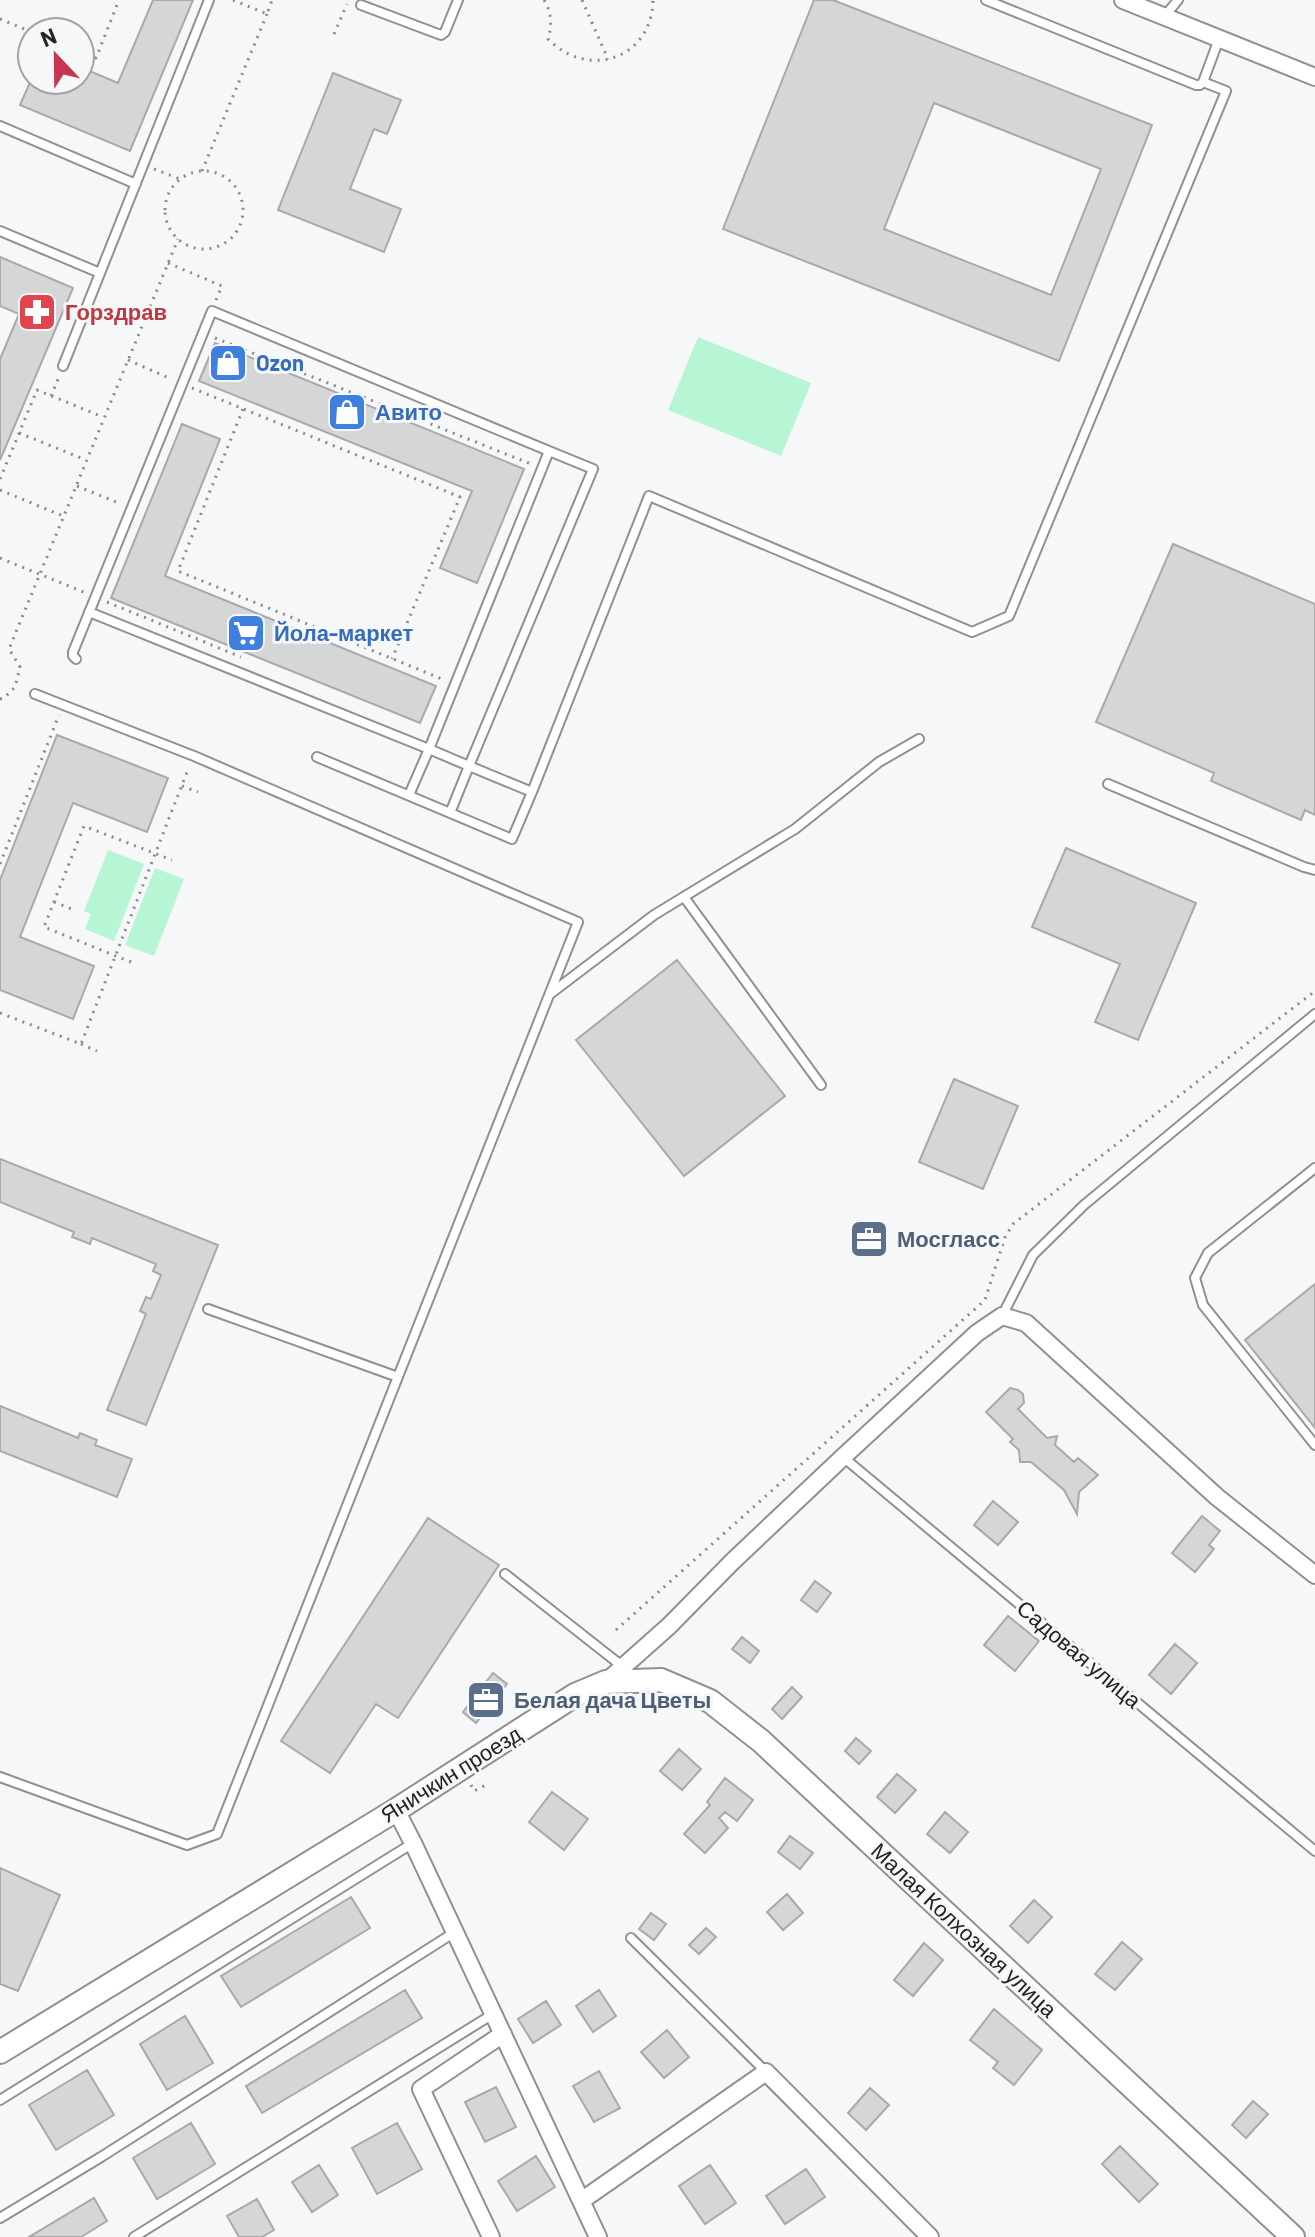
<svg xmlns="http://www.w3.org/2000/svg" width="1315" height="2237" font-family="Barlow,sans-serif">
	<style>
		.green { fill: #b7f6d4 }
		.building { fill: #d5d6d8; stroke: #a9a9ab; stroke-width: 2; fill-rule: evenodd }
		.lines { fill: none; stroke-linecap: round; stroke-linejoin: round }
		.lane-casing { stroke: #909092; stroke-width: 12 }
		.street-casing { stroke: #909092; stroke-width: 20 }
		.secondary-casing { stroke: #909092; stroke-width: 26 }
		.path { stroke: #88898a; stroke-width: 3; stroke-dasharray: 2 6; stroke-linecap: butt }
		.lane { stroke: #fff; stroke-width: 8 }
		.street { stroke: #fff; stroke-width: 16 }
		.secondary { stroke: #fff; stroke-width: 22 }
		.labels { text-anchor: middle; stroke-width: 6; stroke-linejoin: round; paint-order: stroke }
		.health-label { font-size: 22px; font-weight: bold; fill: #be3a42; stroke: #f6f7f9; text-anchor: start }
		.shop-label { font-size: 22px; font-weight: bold; fill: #366cbe; stroke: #f6f7f9; text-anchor: start }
		.service-label { font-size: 22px; font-weight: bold; fill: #4e5e75; stroke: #f6f7f9; text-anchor: start }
		.street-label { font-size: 22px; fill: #222323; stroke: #f6f7f9 }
	</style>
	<rect width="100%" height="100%" fill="#f6f7f9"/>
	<path class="green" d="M698 337 811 383 781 456 668 410Z
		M108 850 144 864 114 941 85 929 91 914 84 911Z
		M155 868 184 879 154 956 125 945Z"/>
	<path class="building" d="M153 0H193L130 151 20 105 31 80H80V67L118 83Z
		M814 0H833L1152 125 1059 361 723 229ZM934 103 1101 169 1051 295 884 229Z
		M333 73 401 100 387 134 374 129 350 189 401 209 384 252 278 210Z
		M0 257 73 288 0 460V359L19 314 0 306Z
		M215 343 524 469 477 583 440 568 472 491 199 381Z
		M182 424 220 439 165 576 436 686 420 723 111 598Z
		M1173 544 1315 604V815L1305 810 1301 820 1211 781 1214 773 1096 722Z
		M57 735 168 778 147 832 73 803 20 937 94 966 73 1019 0 990V880Z
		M1066 848 1196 903 1138 1040 1095 1022 1120 964 1032 927Z
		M677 960 785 1096 684 1176 576 1040Z
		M954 1079 1018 1106 983 1189 919 1162Z
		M0 1159 218 1245 146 1425 107 1410 146 1314 140 1311 146 1297 151 1299 161 1275 153 1271 156 1264 92 1238 90 1244 72 1237 74 1232 0 1202Z
		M1315 1284V1428L1245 1340Z
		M1010 1388 1018 1390 1023 1394 1024 1403 1018 1409 1047 1438 1057 1436 1055 1445 1074 1462 1078 1458 1098 1475 1079 1492 1077 1514 1064 1490 1031 1462H1020L1019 1450 1010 1442 1013 1439 986 1412Z
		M0 1406 78 1438 80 1433 97 1440 95 1445 132 1459 117 1497 0 1451Z
		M993 1501 1018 1522 998 1545 974 1525Z
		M1202 1516 1220 1531 1209 1545 1214 1549 1195 1572 1172 1553Z
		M428 1518 499 1565 398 1718 376 1704 330 1773 281 1741Z
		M815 1581 831 1593 817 1612 801 1600Z
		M1008 1616 1039 1641 1015 1671 984 1645Z
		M742 1637 759 1651 750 1663 732 1649Z
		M1175 1644 1197 1663 1171 1694 1149 1675Z
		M493 1673 507 1684 476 1723 463 1712Z
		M792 1687 802 1697 782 1719 772 1709Z
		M856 1738 871 1751 859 1764 845 1751Z
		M679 1749 701 1769 682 1790 660 1771Z
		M897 1774 916 1790 895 1813 877 1797Z
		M725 1778 753 1800 737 1821 725 1812 719 1818 728 1828 705 1853 684 1834 710 1805 707 1802Z
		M552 1792 588 1819 564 1850 529 1822Z
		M945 1812 968 1832 950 1853 927 1834Z
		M790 1836 813 1853 800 1869 778 1852Z
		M0 1868 60 1895 18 1991 0 1984Z
		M787 1894 803 1913 783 1930 767 1912Z
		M351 1897 370 1928 241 2007 221 1976Z
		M1034 1900 1052 1917 1028 1943 1010 1926Z
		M651 1913 666 1924 654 1940 639 1929Z
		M706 1928 716 1937 699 1954 689 1945Z
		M1122 1942 1142 1959 1115 1990 1095 1974Z
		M924 1943 943 1960 913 1996 894 1980Z
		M405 1990 422 2018 262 2113 246 2086Z
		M599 1990 616 2016 593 2032 576 2006Z
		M546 2001 561 2025 533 2043 518 2019Z
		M994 2009 1042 2050 1014 2085 993 2068 998 2062 970 2040Z
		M185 2016 213 2063 167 2090 140 2044Z
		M667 2030 689 2057 664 2078 641 2052Z
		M87 2070 114 2115 56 2150 29 2105Z
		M599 2071 620 2108 594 2122 573 2086Z
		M496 2087 516 2127 485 2142 465 2102Z
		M870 2088 889 2105 866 2130 848 2113Z
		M1253 2101 1268 2114 1246 2138 1232 2125Z
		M191 2123 215 2164 157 2199 133 2158Z
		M397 2123 422 2169 377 2194 352 2148Z
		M1120 2146 1158 2184 1139 2202 1102 2164Z
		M536 2156 555 2187 517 2211 498 2181Z
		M319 2165 338 2195 312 2212 292 2182Z
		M710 2165 736 2203 705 2224 679 2186Z
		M806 2169 825 2197 785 2224 766 2196Z
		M94 2198 107 2221 81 2237H29Z
		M257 2199 274 2230 262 2237H239L227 2216Z"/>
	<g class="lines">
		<g class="lane-casing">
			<path id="lane" d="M986 0 1196 85H1200L1203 82 1219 39
				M361 5 441 35 445 32 458 0
				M1164 17 1178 0
				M0 126 136 184
				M0 231 100 273
				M63 366 209 0
				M76 659 73 656V652L203 333 212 311 549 451 429 749 89 612
				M317 757 512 839 532 792
				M1108 784 1304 867 1315 870
				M409 795 429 749 469 766 593 469 549 451
				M450 813 469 766 532 792 649 496 972 632 1009 616 1226 91 1203 82
				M684 897 821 1085
				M550 994 654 915 795 829 879 762 919 739
				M1315 1168 1208 1253 1195 1278 1203 1305 1315 1445
				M208 1309 398 1377
				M1002 1316 1033 1255 1084 1205 1315 1014
				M843 1457 1315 1851
				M505 1574 622 1666
				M0 1777 187 1845 217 1834 578 922 194 756 35 694
				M631 1938 766 2072
				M0 2100 413 1843
				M0 2218 101 2157 455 1932
				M134 2237 493 2014"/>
		</g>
		<g class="street-casing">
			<path id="street" d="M1123 0 1315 77
				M606 1682 669 1626 733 1561 843 1457 977 1333 1002 1316 1026 1323 1217 1497 1315 1575
				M396 1810 413 1843 598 2237
				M581 2201 766 2072 930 2237
				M491 2237 421 2089 503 2034"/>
		</g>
		<g class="secondary-casing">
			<path id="secondary" d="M0 2052 396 1810 575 1695 606 1682 661 1680 710 1701 761 1741 1293 2237"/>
		</g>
		<path class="path" d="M233 0 267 14 272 0
			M544 0C552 13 552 25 548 39 588 80 652 59 653 0
			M582 0 608 59
			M0 19 32 32
			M334 34 347 4
			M80 52 96 58 119 0
			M154 169 180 179
			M202 171 267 14
			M165 210a39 39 0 1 1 78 0a39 39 0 1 1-78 0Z
			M168 263 222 286 216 300
			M215 338 531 464
			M128 360 171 379
			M192 388 460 497 392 659
			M51 396 59 377
			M243 409 178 571 442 679
			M19 433 86 460
			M0 479 37 390 103 417
			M77 486 121 504
			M0 490 63 516
			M0 558 86 593
			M107 602 241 657
			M0 699 4 698 15 687 20 667 9 649 178 239
			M182 786 198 792
			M0 864 59 715
			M54 902 72 909
			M131 962 44 927 84 826 172 860
			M0 1013 81 1044 189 767
			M81 1044 97 1051
			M616 1630 985 1300 1005 1237 1013 1224 1315 991
			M471 1785 474 1791 488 1784"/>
		<use href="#lane" class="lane"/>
		<use href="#street" class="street"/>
		<use href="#secondary" class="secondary"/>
	</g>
	<defs>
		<g id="pharmacy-square" transform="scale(2)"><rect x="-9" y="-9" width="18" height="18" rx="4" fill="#e0444e" stroke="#f6f7f9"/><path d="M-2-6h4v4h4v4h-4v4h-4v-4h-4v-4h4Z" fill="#fff"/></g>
		<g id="shop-square" transform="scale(2)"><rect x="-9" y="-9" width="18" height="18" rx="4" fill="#3f7fe0" stroke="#f6f7f9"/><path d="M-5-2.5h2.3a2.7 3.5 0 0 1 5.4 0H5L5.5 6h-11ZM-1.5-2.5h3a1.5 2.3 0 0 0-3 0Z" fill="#fff"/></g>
		<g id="supermarket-square" transform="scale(2)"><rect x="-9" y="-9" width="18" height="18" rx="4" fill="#3f7fe0" stroke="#f6f7f9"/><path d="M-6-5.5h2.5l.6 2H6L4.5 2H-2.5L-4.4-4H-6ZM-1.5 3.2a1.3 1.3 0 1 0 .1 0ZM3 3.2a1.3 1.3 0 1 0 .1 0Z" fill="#fff"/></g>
		<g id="office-square" transform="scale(2)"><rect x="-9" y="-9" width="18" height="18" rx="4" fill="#5c6f8a" stroke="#f6f7f9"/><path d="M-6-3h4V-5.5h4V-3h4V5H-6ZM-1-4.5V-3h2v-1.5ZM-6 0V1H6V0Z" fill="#fff"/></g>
	</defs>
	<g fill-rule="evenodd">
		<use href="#pharmacy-square" x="37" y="312"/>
		<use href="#shop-square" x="228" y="363"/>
		<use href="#shop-square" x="347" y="412"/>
		<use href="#supermarket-square" x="246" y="633"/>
		<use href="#office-square" x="869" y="1239"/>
		<use href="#office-square" x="486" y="1700"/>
	</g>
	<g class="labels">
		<g class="health-label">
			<text x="65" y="320">Горздрав</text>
		</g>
		<g class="shop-label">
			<text x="256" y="371">Ozon</text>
			<text x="375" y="420">Авито</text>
			<text x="274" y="641">Йола-маркет</text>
		</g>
		<g class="service-label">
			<text x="897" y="1247">Мосгласс</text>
			<text x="514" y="1708">Белая дача Цветы</text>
		</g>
		<g class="street-label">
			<text transform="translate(1079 1654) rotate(40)" y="8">Садовая улица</text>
			<text transform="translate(451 1774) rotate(-32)" y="8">Яничкин проезд</text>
			<text transform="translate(964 1930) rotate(43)" y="8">Малая Колхозная улица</text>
		</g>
	</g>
	<g transform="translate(56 56) rotate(338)"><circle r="38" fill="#f6f7f9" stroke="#a1a2a3" stroke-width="2"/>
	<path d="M0-6L14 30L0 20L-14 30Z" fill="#c63651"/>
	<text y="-12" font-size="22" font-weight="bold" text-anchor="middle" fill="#222323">N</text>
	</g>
</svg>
